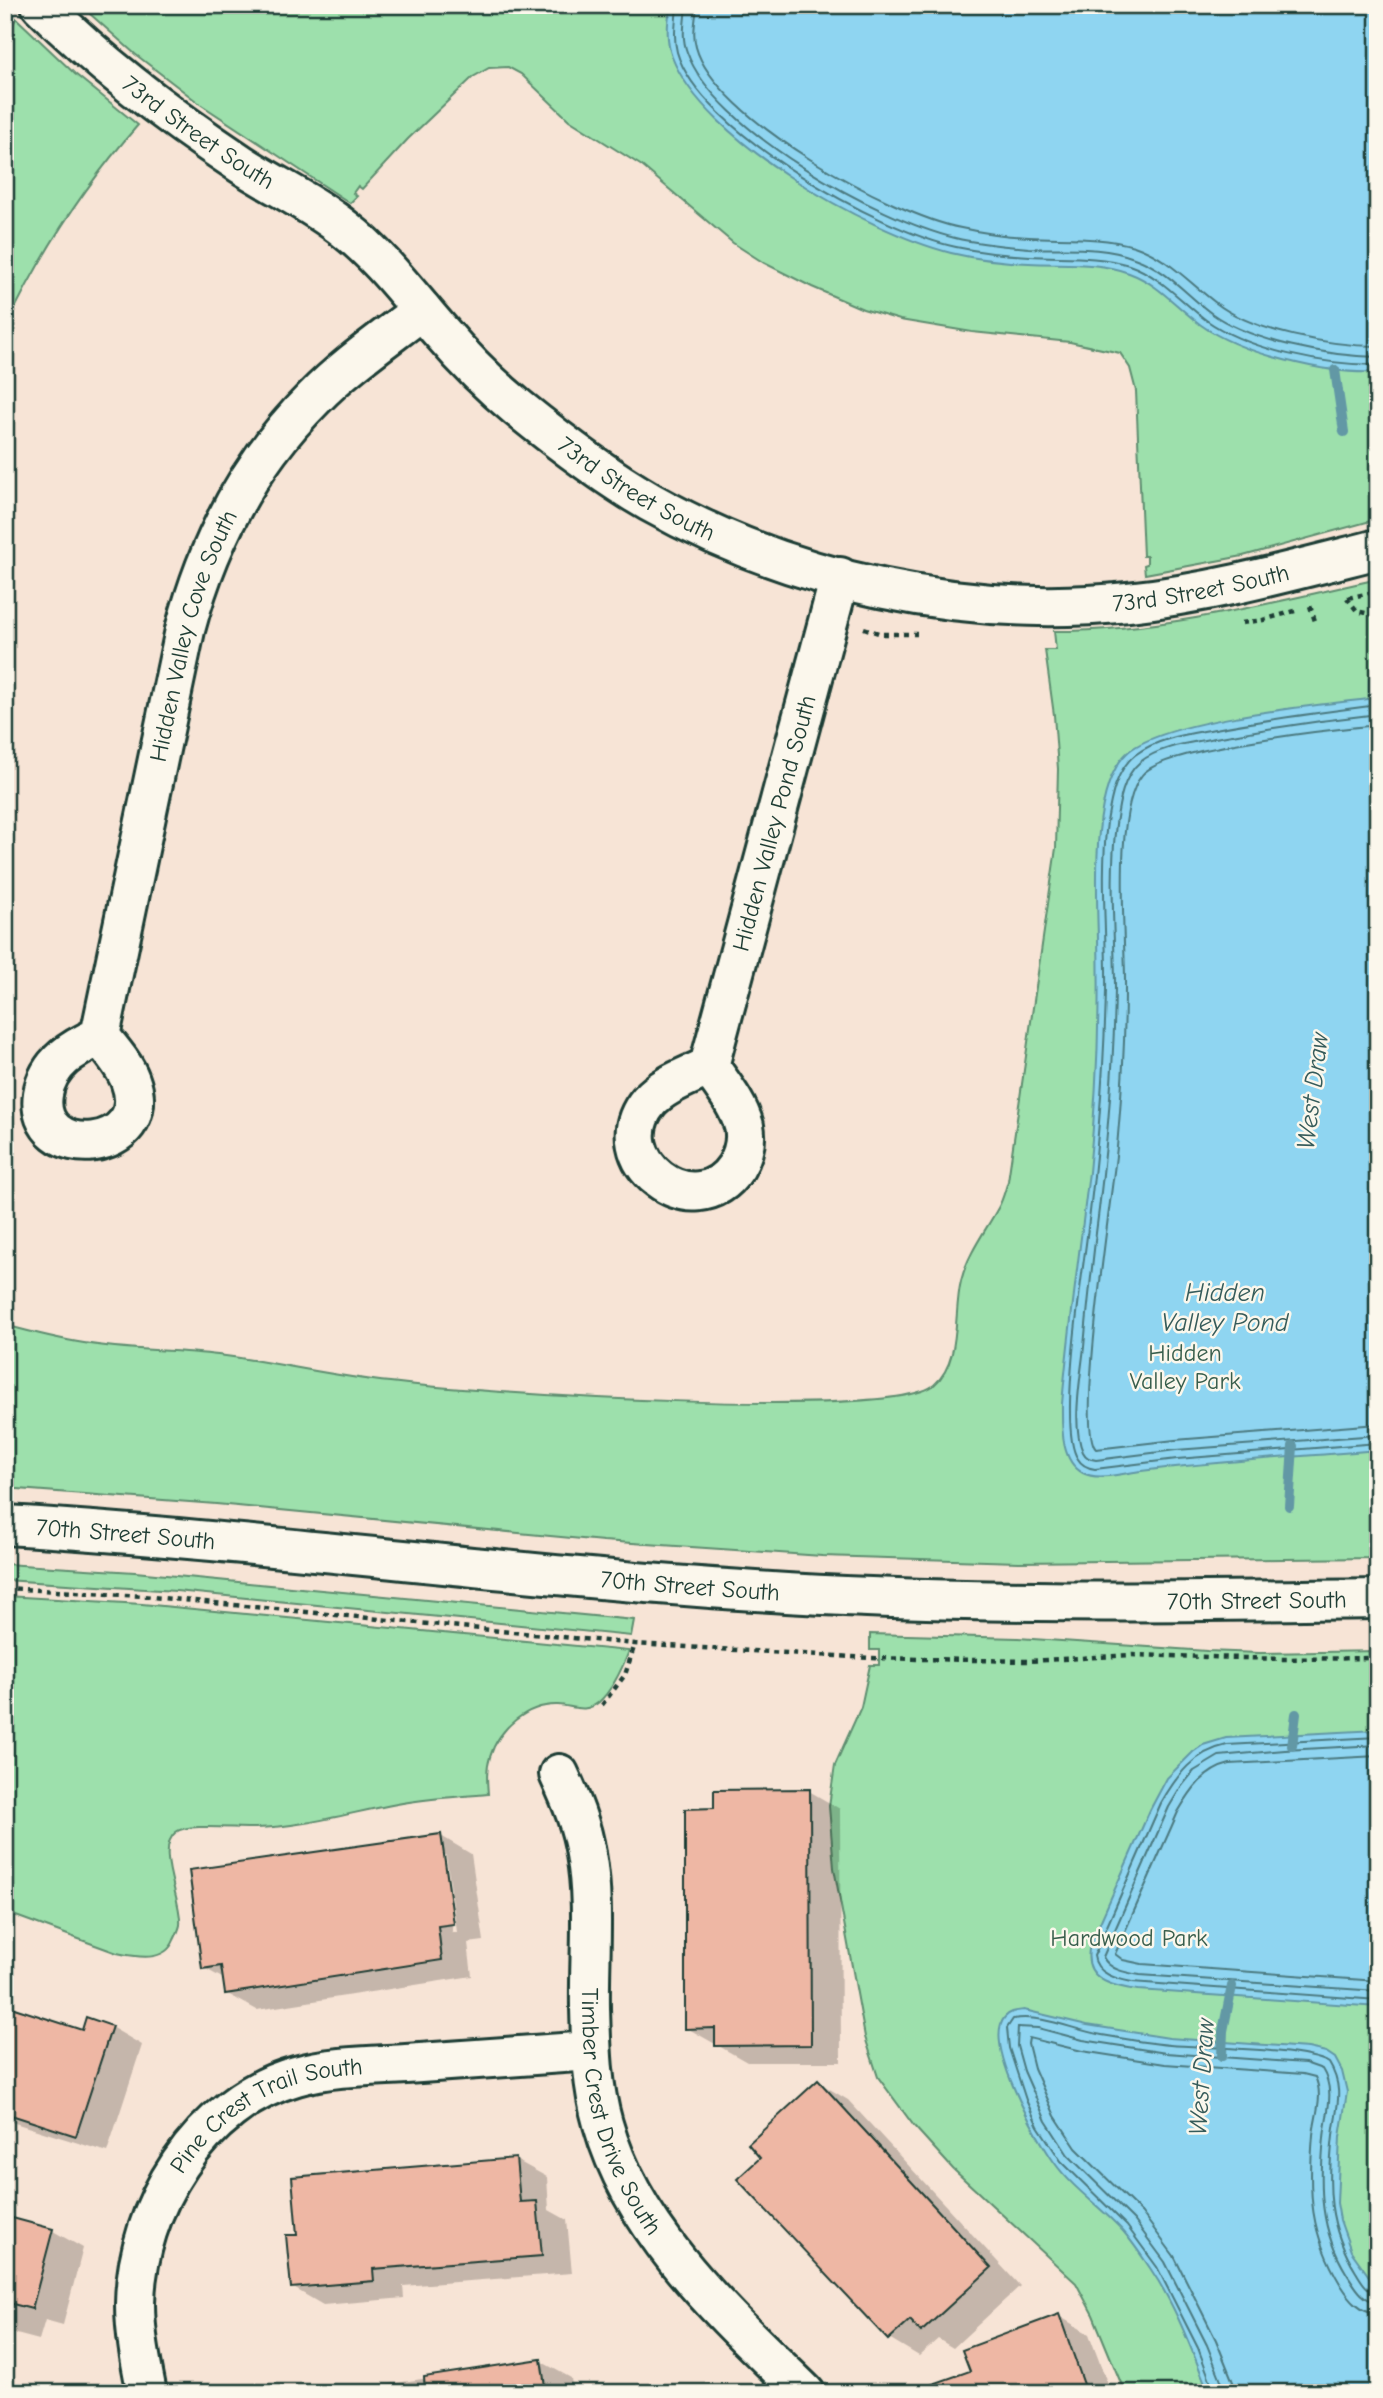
<svg xmlns="http://www.w3.org/2000/svg" width="1383" height="2398" font-family="'Comic Neue',sans-serif">
	<style>
		.green { fill: #9de0ac; stroke: #5e8e70; stroke-width: 2 }
		.water { fill: #8fd5f1; stroke: #6298a5; stroke-width: 2 }
		.shadow { fill: #0003; fill-rule: evenodd }
		.lines { fill: none; stroke-linecap: round; stroke-linejoin: round }
		.shore { stroke: #4c7a80; stroke-width: 2 }
		.stream { stroke: #6298a5; stroke-width: 10 }
		.building { fill: #eeb7a4; stroke: #1f3d34; stroke-width: 2 }
		.minor-casing { stroke: #1f3d34; stroke-width: 44 }
		.major-casing { stroke: #1f3d34; stroke-width: 44 }
		.path { stroke: #1f3d34; stroke-width: 4.5; stroke-dasharray: 5 5; stroke-linecap: butt }
		.minor { stroke: #fbf7ec; stroke-width: 38 }
		.major { stroke: #fbf7ec; stroke-width: 38 }
		.labels { text-anchor: middle; stroke-width: 5; stroke-linejoin: round; paint-order: stroke }
		.street-label { font-size: 24px; fill: #1f3d34; stroke: #fbf7ec }
		.park-label { font-size: 24px; fill: #385e4c; stroke: #fbf7ec }
		.water-label { font-size: 26px; font-style: italic; fill: #355b5a; stroke: #fbf7ec }
	</style>
	<rect width="100%" height="100%" fill="#f7e4d6"/>
	<filter id="ink" filterUnits="userSpaceOnUse"><feTurbulence type="fractalNoise" baseFrequency=".0143" numOctaves="2"/><feDisplacementMap in="SourceGraphic" scale="14" xChannelSelector="R" yChannelSelector="G"/><feConvolveMatrix kernelMatrix="1 2 1 2 8 2 1 2 1" color-interpolation-filters="sRGB"/></filter>
	<g filter="url(#ink)">
		<path class="green" d="M80 5H1378V519L1243 556 1145 574 1144 565 1147 564V556H1143L1136 391 1130 368 1120 353 1070 342 972 332 900 320 863 309 812 287 764 263 733 243 642 166 569 120 521 74 508 67 489 68 473 77 408 139 362 189 358 186 353 193 357 196 350 203 200 104 135 54Z
			M16 18 75 74 138 125C84 186 40 255 5 329V42Z
			M1378 579V1558L1019 1562 822 1556 603 1541 216 1504 5 1488V1325C31 1332 58 1339 84 1343 128 1351 174 1349 218 1355 276 1362 332 1376 390 1382 467 1392 890 1422 934 1385 962 1361 953 1313 961 1281 968 1253 985 1232 998 1208 1003 1200 1005 1190 1008 1181L1056 848 1058 769 1054 715 1045 650H1056L1054 631C1165 631 1271 603 1378 579Z
			M5 1564 135 1572 634 1620 631 1636 176 1591 5 1580Z
			M5 1596 142 1604 629 1651C622 1669 613 1689 599 1702 585 1714 573 1706 558 1705 527 1704 499 1728 490 1757 486 1769 487 1782 488 1794 458 1797 427 1798 397 1804 349 1813 304 1827 255 1828 238 1829 187 1823 176 1832 154 1849 183 1901 180 1925 179 1930 176 1936 174 1940 165 1963 136 1957 117 1953L5 1912Z
			M870 1634 1018 1638 1207 1651 1259 1653 1378 1651V2393H1125L1093 2315 1076 2283 953 2169 914 2126 878 2077 865 2037 834 1868 829 1806 835 1765 861 1707 870 1665H879V1650H870Z"/>
		<path class="water" d="M671 5H1378V372C1329 375 1241 354 1201 325 1176 307 1159 284 1129 273 1097 261 1062 265 1029 263 1003 262 976 259 951 253 867 232 704 140 672 57 666 41 667 22 671 5Z
			M1378 698V1450C1299 1457 1220 1461 1141 1471 1125 1473 1098 1481 1083 1473 1060 1461 1062 1426 1062 1404 1069 1326 1080 1249 1089 1172 1097 1094 1100 1016 1098 939 1097 890 1090 790 1126 754 1161 719 1325 704 1378 698Z
			M1378 1730V2007L1139 1990C1112 1987 1081 1979 1090 1945L1150 1810 1167 1778 1193 1752 1203 1745 1226 1738Z
			M1024 2010 1087 2025 1169 2038 1308 2048 1326 2052 1335 2058 1342 2071 1347 2092 1340 2137 1337 2203 1340 2220 1351 2251 1378 2289V2393H1209C1192 2351 1176 2306 1150 2268 1141 2255 1132 2241 1122 2230 1101 2207 1072 2188 1054 2162 1038 2139 982 2042 1005 2017 1010 2011 1017 2011 1024 2010Z"/>
		<path class="shadow" d="M809 1791 840 1809 841 2062H747L687 2028 716 1810Z
			M441 1836 471 1854 484 1941 468 1943 472 1976 257 2010 226 1993 224 1979 204 1968ZM442 1855H446L457 1932 453 1933Z
			M5 2007 83 2032 111 2027 142 2045 107 2152 5 2120Z
			M818 2082 848 2100 1020 2286 953 2348 938 2339 919 2356 889 2338 763 2158Z
			M516 2160 547 2177 549 2210 567 2220 572 2273 403 2286 404 2298 323 2305 292 2287 299 2236Z
			M5 2218 53 2231 83 2248 63 2325 45 2320 39 2340 5 2331Z
			M1059 2316 1089 2334 1111 2393H953L972 2372Z
			M540 2361 571 2378 573 2393H331Z
			M312 2389 318 2393H290Z"/>
		<g class="lines">
			<path class="shore" d="M677 5C676 21 673 37 677 52 699 130 881 232 956 247 980 252 1005 255 1030 256 1063 258 1097 255 1129 265 1161 276 1180 301 1206 320 1250 351 1325 365 1378 365
				M686 5C685 21 681 37 687 52 714 129 879 220 955 238 979 244 1004 246 1029 248 1064 250 1100 245 1134 258 1168 270 1183 292 1211 313 1251 342 1329 356 1378 357
				M697 5C696 19 692 33 696 47 715 118 893 215 961 228 983 233 1006 236 1029 237 1064 239 1100 236 1134 246 1169 258 1188 282 1216 303 1253 332 1332 346 1378 346
				M1378 705C1323 712 1269 719 1215 729 1189 734 1157 738 1135 755 1116 770 1111 798 1107 822 1100 878 1107 934 1106 991 1104 1076 1097 1160 1086 1244 1081 1283 1058 1432 1078 1459 1082 1466 1088 1468 1095 1469L1177 1459 1378 1443
				M1378 714C1323 720 1269 728 1215 738 1191 743 1160 746 1140 762 1123 776 1119 803 1116 824 1109 879 1115 934 1115 988 1114 1073 1106 1157 1095 1241 1091 1276 1087 1312 1084 1347 1081 1376 1071 1425 1083 1452 1086 1458 1090 1459 1096 1460L1176 1450 1378 1435
				M1378 725C1336 729 1164 747 1142 775 1112 812 1126 939 1125 988 1125 1041 1122 1094 1117 1147 1113 1189 1075 1430 1096 1449L1175 1440 1378 1424
				M1378 1737 1227 1745C1194 1752 1177 1775 1161 1803L1094 1956C1096 1974 1117 1979 1132 1982L1378 2000
				M1378 1745 1285 1750 1219 1756 1194 1771 1181 1787 1169 1807 1103 1957C1109 1970 1127 1973 1140 1975L1378 1991
				M1378 1756 1230 1764C1204 1770 1191 1790 1178 1812L1115 1954 1123 1960 1142 1964 1378 1981
				M1215 2393 1198 2348 1157 2267 1127 2226 1061 2161 1038 2126 1026 2100 1009 2048 1007 2028 1013 2019C1042 2014 1073 2030 1102 2035 1124 2039 1147 2043 1170 2045 1204 2048 1306 2048 1329 2063 1345 2089 1336 2108 1333 2136 1327 2187 1328 2227 1356 2272 1361 2280 1367 2292 1378 2293
				M1224 2393 1223 2385 1207 2345 1165 2262 1134 2220 1068 2155 1046 2121 1024 2071 1017 2046 1018 2027 1038 2028 1083 2040 1166 2053 1305 2063 1322 2069C1336 2091 1326 2114 1324 2138 1319 2187 1320 2231 1347 2274 1355 2286 1362 2301 1378 2302
				M1235 2393 1233 2382 1216 2340 1174 2256 1142 2213 1076 2148 1055 2116 1034 2068 1028 2044 1029 2038 1082 2051 1165 2064 1303 2074 1315 2077C1324 2095 1315 2116 1313 2135 1308 2193 1310 2234 1341 2285 1350 2299 1360 2312 1378 2313"/>
			<path class="stream" d="M1335 370 1344 432
				M1373 680V713
				M1289 1506 1293 1446
				M1292 1746 1296 1714
				M1222 2056 1223 2031 1232 1986"/>
		</g>
		<path class="building" d="M810 1789 811 2045 715 2046V2028L685 2029V1809L714 1808V1790Z
			M441 1834 454 1924 438 1926 442 1960 225 1994 221 1966 202 1969 189 1870Z
			M5 2005 82 2030 86 2017 112 2026 76 2136 5 2113Z
			M818 2080 991 2268 921 2332 910 2320 888 2340 737 2179 760 2158 748 2144Z
			M516 2158 520 2202 537 2201 542 2256 373 2269 374 2281 291 2288 286 2235H297L292 2177Z
			M5 2216 53 2229 32 2309 5 2302Z
			M1059 2314 1087 2393H919V2389L970 2371 962 2350Z
			M541 2359 546 2393H425L424 2377Z"/>
		<g class="lines">
			<g class="minor-casing">
				<g id="minor">
					<path id="s1" d="M41 5C101 65 170 117 241 164 275 186 314 204 346 230 382 258 410 297 441 332 464 359 490 385 518 408 560 442 603 475 650 502 792 582 967 619 1128 602 1213 593 1295 570 1378 549"/>
					<path id="s2" d="M100 1036C111 1050 124 1064 130 1080 158 1154 32 1165 43 1094 48 1062 74 1048 100 1036L185 630C208 542 249 463 314 398 346 365 386 338 422 310"/>
					<path id="s3" d="M709 1066C722 1085 738 1104 744 1126 747 1140 743 1155 736 1167 695 1230 601 1158 649 1101 664 1084 690 1076 709 1066L840 577"/>
					<path id="s4" d="M559 1774C571 1800 582 1826 586 1854 595 1903 589 1958 590 2008 591 2047 592 2086 603 2124 634 2234 726 2316 805 2393"/>
					<path id="s5" d="M147 2393C141 2363 135 2334 135 2304 136 2208 200 2103 296 2076 331 2066 370 2066 406 2064 468 2060 530 2055 591 2051"/>
				</g>
			</g>
			<g class="major-casing">
				<g id="major">
					<path id="s6" d="M5 1525C256 1540 505 1575 756 1591 962 1605 1171 1602 1378 1599"/>
				</g>
			</g>
			<path class="path" d="M1347 598 1357 611 1378 616
				M1348 598 1378 591
				M1310 606 1315 621
				M1242 623 1263 620 1295 611
				M864 628 881 634H917
				M5 1588 142 1596 635 1644 870 1658 1028 1661 1132 1655 1283 1659 1378 1658
				M602 1705 625 1675 635 1644"/>
			<use href="#minor" class="minor"/>
			<use href="#major" class="major"/>
		</g>
	</g>
	<g class="labels">
		<g class="street-label">
			<text dy="8" stroke="none"><textPath href="#s1" startOffset="203">73rd Street South</textPath></text>
			<text dy="8" stroke="none"><textPath href="#s1" startOffset="772">73rd Street South</textPath></text>
			<text dy="8" stroke="none"><textPath href="#s1" startOffset="1360">73rd Street South</textPath></text>
			<text dy="8" stroke="none"><textPath href="#s2" startOffset="716">Hidden Valley Cove South</textPath></text>
			<text dy="8" stroke="none"><textPath href="#s3" startOffset="611">Hidden Valley Pond South</textPath></text>
			<text dy="8" stroke="none"><textPath href="#s6" startOffset="121">70th Street South</textPath></text>
			<text dy="8" stroke="none"><textPath href="#s6" startOffset="688">70th Street South</textPath></text>
			<text dy="8" stroke="none"><textPath href="#s6" startOffset="1255">70th Street South</textPath></text>
			<text dy="8" stroke="none"><textPath href="#s4" startOffset="348">Timber Crest Drive South</textPath></text>
			<text dy="8" stroke="none"><textPath href="#s5" startOffset="343">Pine Crest Trail South</textPath></text>
		</g>
		<g class="park-label">
			<text x="1185" y="1361">Hidden<tspan x="1185" dy="28">Valley Park</tspan></text>
			<text x="1129" y="1946">Hardwood Park</text>
		</g>
		<g class="water-label">
			<text transform="translate(1312 1091) rotate(-83)" y="9">West Draw</text>
			<text x="1225" y="1301">Hidden<tspan x="1225" dy="30">Valley Pond</tspan></text>
			<text transform="translate(1201 2077) rotate(-86)" y="9">West Draw</text>
		</g>
	</g>
	<rect width="1383" height="2398" fill="none" stroke="#fbf7ec" stroke-width="28"/>
	<rect x="14" y="14" width="1355" height="2370" fill="none" stroke="#1f3d34" stroke-width="2.5" filter="url(#ink)"/>
</svg>
